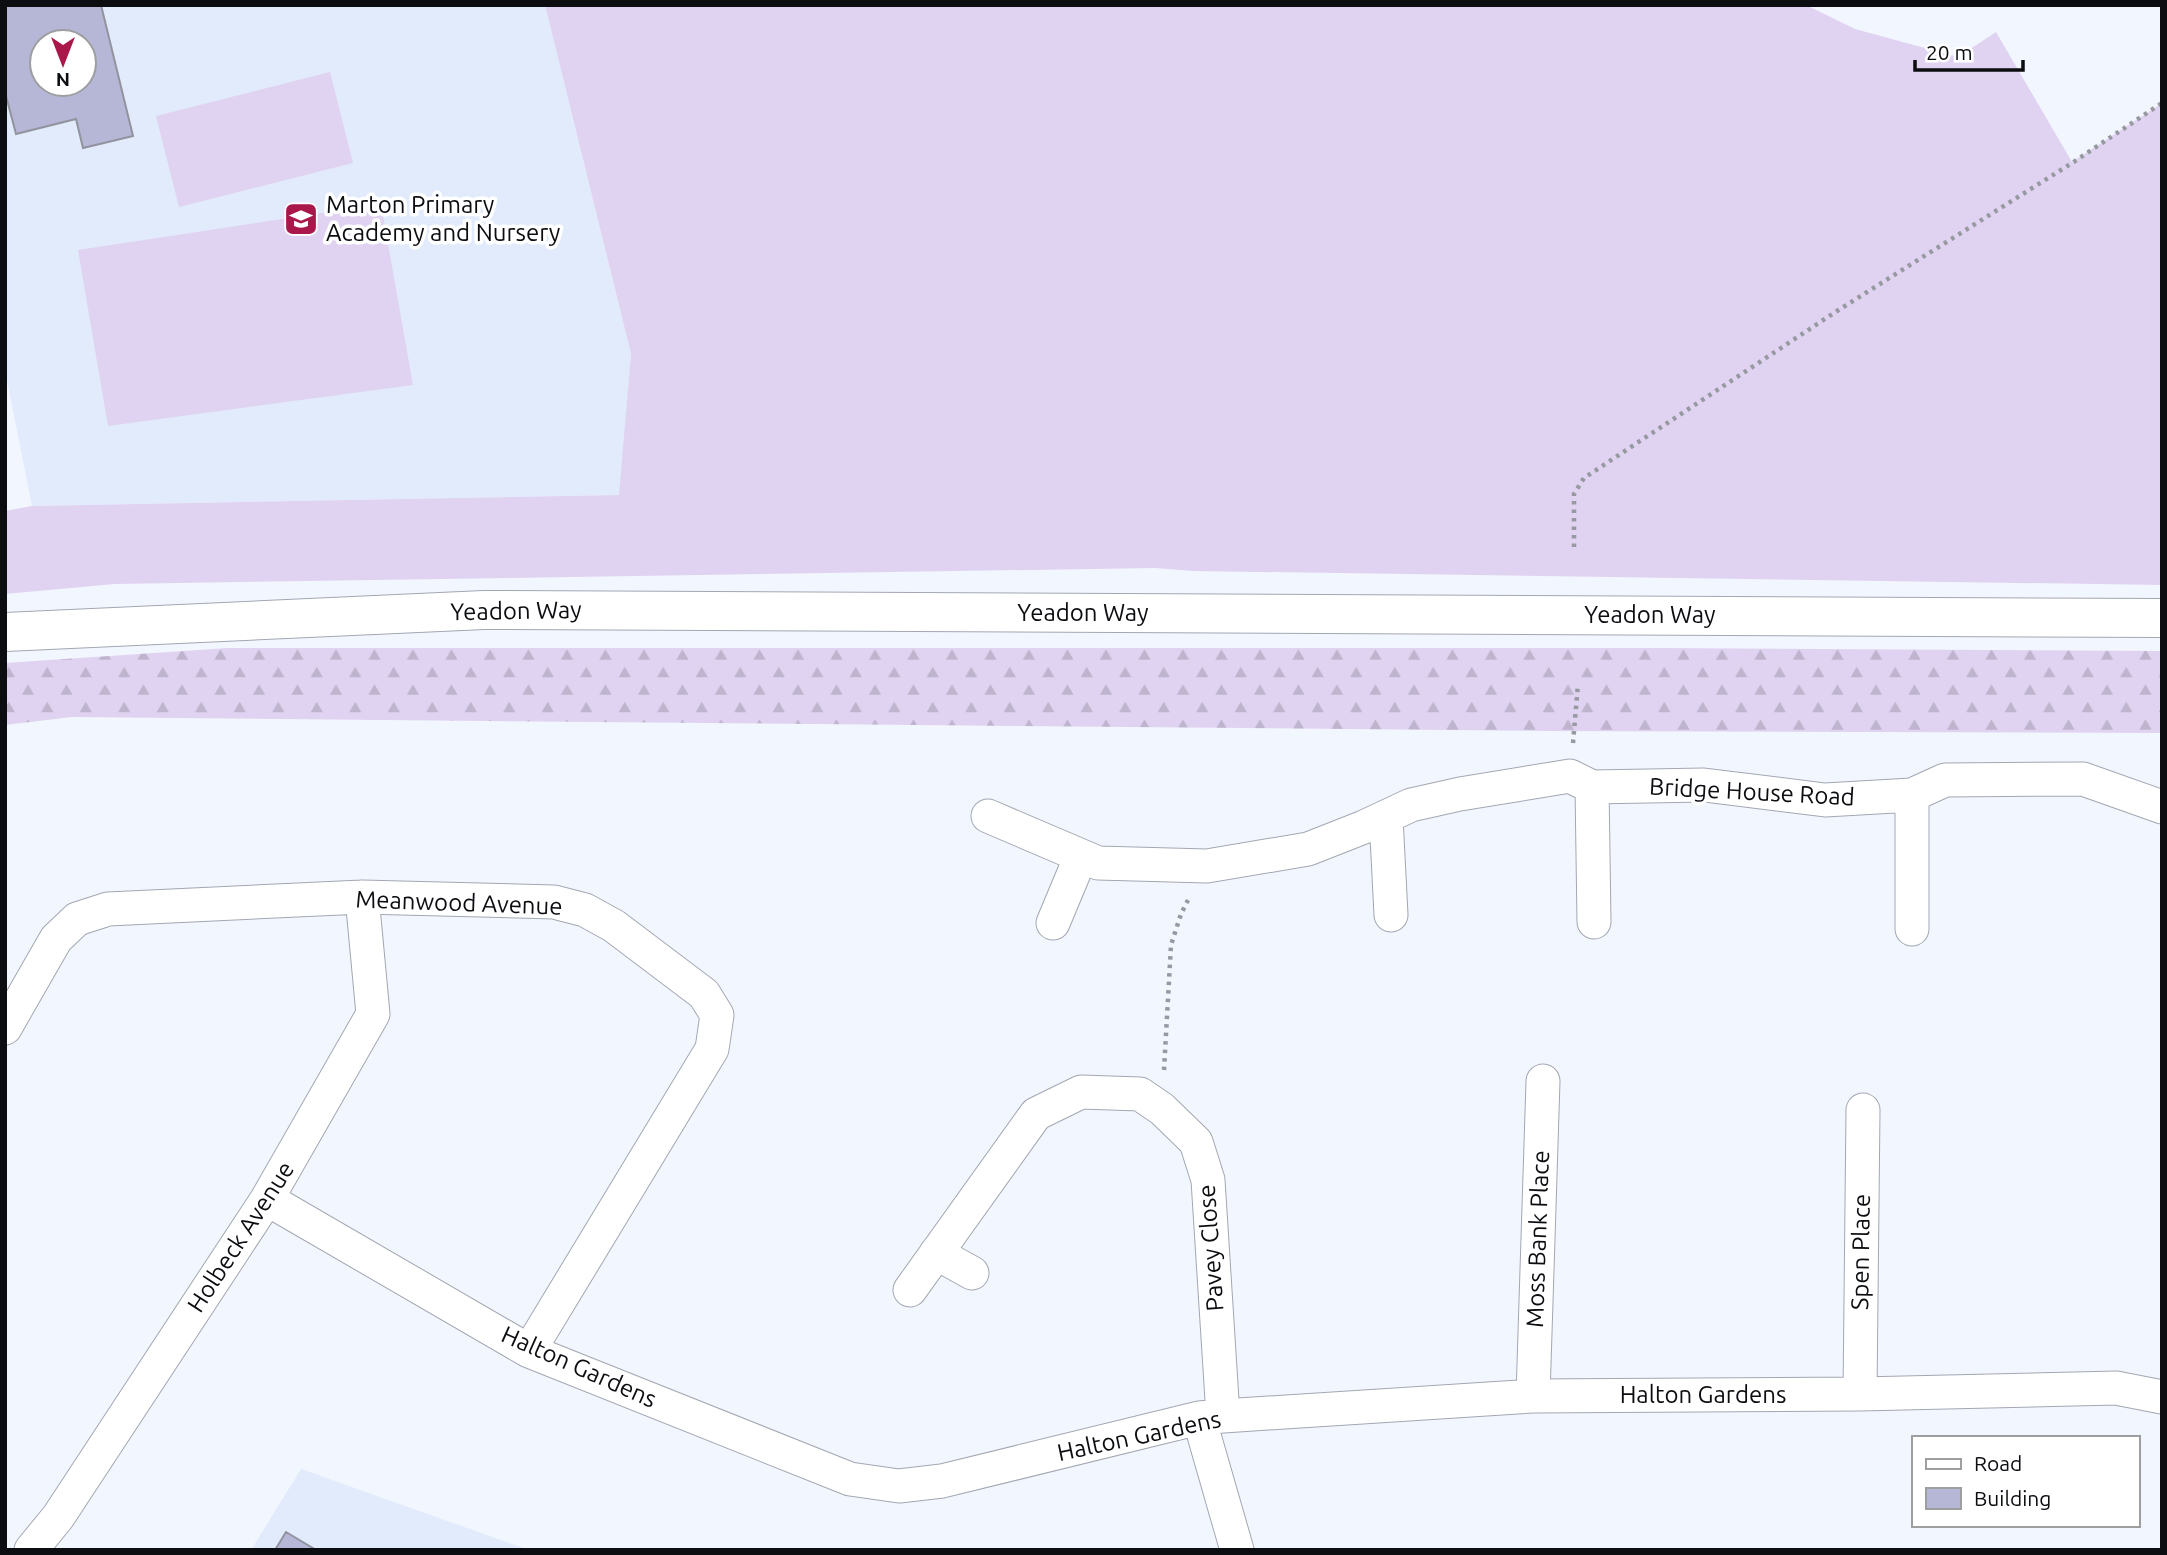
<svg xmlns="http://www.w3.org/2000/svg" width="2167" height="1555" font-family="Ubuntu,sans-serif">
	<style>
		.built { fill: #e1ebfc; fill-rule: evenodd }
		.grass { fill: #e0d3f1 }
		.forest { fill: url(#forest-firs) }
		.building { fill: #b6b7d6; stroke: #92939e; stroke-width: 2; fill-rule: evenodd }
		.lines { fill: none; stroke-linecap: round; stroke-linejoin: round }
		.street-casing { stroke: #a2a7b1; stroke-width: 35 }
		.secondary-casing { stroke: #a2a7b1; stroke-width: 40 }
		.path { stroke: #9699a0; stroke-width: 4.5; stroke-dasharray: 3.5 5; stroke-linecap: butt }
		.street { stroke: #fff; stroke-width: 33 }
		.secondary { stroke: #fff; stroke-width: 38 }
		.labels { text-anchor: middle; stroke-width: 7; stroke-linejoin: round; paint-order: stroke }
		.poi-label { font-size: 24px; fill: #0b0d11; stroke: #fff; text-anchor: start }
		.street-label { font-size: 24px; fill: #0b0d11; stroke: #fff }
	</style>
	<defs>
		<pattern id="forest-firs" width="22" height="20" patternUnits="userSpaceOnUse" patternTransform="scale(1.75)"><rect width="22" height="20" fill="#e0d3f1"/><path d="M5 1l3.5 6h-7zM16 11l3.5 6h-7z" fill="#bfb4ce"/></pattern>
	</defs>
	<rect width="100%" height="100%" fill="#f2f6ff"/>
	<path class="built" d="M5 5H545L631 354 620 495 32 506 5 370ZM42 42H84V84H42Z
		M301 1469 529 1550H251Z"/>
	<path class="grass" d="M545 5H1806L1855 29 1958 57 1996 32 2072 162 2162 103V585L1193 571 1155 568 115 584 5 594V511L32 506 619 495 631 354Z
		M330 72 353 163 179 207 156 116Z
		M381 204 413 385 108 426 78 250Z"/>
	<path class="forest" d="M228 648H1660L2162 651V733L1550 731 72 717 5 725V663Z"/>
	<path class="building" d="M5 5H101L133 136 83 148 76 119 16 134 5 92ZM42 42H84V84H42Z
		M286 1532 316 1550H275Z"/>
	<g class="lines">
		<g class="street-casing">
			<path id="street" d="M1592 787 1594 922
				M1912 795V929
				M988 816 1098 863 1207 866 1308 849 1364 827 1411 805 1460 794 1570 776 1592 787 1704 785 1825 800 1912 795 1945 780 2083 779 2162 807
				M1386 817 1391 915
				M1053 923 1081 856
				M5 1028 56 939 77 919 108 909 362 897 554 902 585 910 614 926 704 994 717 1015 712 1049 529 1351
				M267 1199 529 1351 850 1479 899 1486 942 1481 1199 1418 1223 1416 1533 1396 1860 1394 2116 1388 2162 1397
				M936 1253 972 1273
				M910 1290 1036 1114 1081 1092 1140 1094 1162 1109 1196 1142 1208 1180 1223 1416
				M1860 1394 1863 1110
				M1533 1396 1543 1081
				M1199 1418 1237 1550
				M31 1550 58 1517 267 1199 373 1014 362 897"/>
		</g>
		<g class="secondary-casing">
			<path id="secondary" d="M5 632 484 610 2162 618"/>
		</g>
		<path class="path" d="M1574 547V494L1584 478 1837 311 2072 163 2162 103
			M1573 743 1578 684
			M1164 1070 1171 945 1181 914 1188 900"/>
		<use href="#street" class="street"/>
		<use href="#secondary" class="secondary"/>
	</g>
	<defs>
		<g id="school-square" transform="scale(1.75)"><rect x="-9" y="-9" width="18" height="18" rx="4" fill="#aa174b" stroke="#fff"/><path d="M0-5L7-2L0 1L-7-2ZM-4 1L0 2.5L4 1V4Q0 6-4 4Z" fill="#fff"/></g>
	</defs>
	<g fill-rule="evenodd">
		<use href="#school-square" x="301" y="219"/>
	</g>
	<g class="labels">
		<g class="poi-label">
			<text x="326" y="213">Marton Primary<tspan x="326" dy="28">Academy and Nursery</tspan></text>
		</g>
		<g class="street-label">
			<text transform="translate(516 611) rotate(-1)" y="8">Yeadon Way</text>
			<text x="1083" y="621">Yeadon Way</text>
			<text x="1650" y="623">Yeadon Way</text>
			<text transform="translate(1752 792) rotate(3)" y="8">Bridge House Road</text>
			<text transform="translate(459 903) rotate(2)" y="8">Meanwood Avenue</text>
			<text transform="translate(241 1237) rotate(-57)" y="8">Holbeck Avenue</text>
			<text transform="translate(1538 1239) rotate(-88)" y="8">Moss Bank Place</text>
			<text transform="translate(1211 1248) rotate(-94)" y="8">Pavey Close</text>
			<text transform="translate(1861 1252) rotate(-89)" y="8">Spen Place</text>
			<text transform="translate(579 1367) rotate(24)" y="8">Halton Gardens</text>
			<text x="1703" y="1403">Halton Gardens</text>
			<text transform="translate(1139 1436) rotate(-12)" y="8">Halton Gardens</text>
		</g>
	</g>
	<rect width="2167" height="1555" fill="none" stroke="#0b0d11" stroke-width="14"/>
	<rect x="1912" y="1436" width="228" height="91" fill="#ffffff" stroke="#9d9ea0" stroke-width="2"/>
	<rect x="1926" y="1459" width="35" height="10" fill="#ffffff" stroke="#9d9ea0" stroke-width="2"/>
	<text x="1974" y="1471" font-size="21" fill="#0b0d11">Road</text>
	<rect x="1926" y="1488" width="35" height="21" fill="#b6b7d6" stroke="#9d9ea0" stroke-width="2"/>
	<text x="1974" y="1506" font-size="21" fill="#0b0d11">Building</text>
	<g transform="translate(63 63) rotate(180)"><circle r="33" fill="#ffffff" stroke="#9d9ea0" stroke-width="2"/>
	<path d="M0-5L12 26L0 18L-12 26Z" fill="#aa174b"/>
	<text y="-10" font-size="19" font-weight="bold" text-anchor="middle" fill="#0b0d11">N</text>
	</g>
	<path d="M1915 60v10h108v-10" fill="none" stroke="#0b0d11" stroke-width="3.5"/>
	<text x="1926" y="60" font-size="21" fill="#0b0d11" stroke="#ffffff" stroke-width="5" paint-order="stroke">20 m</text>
</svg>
